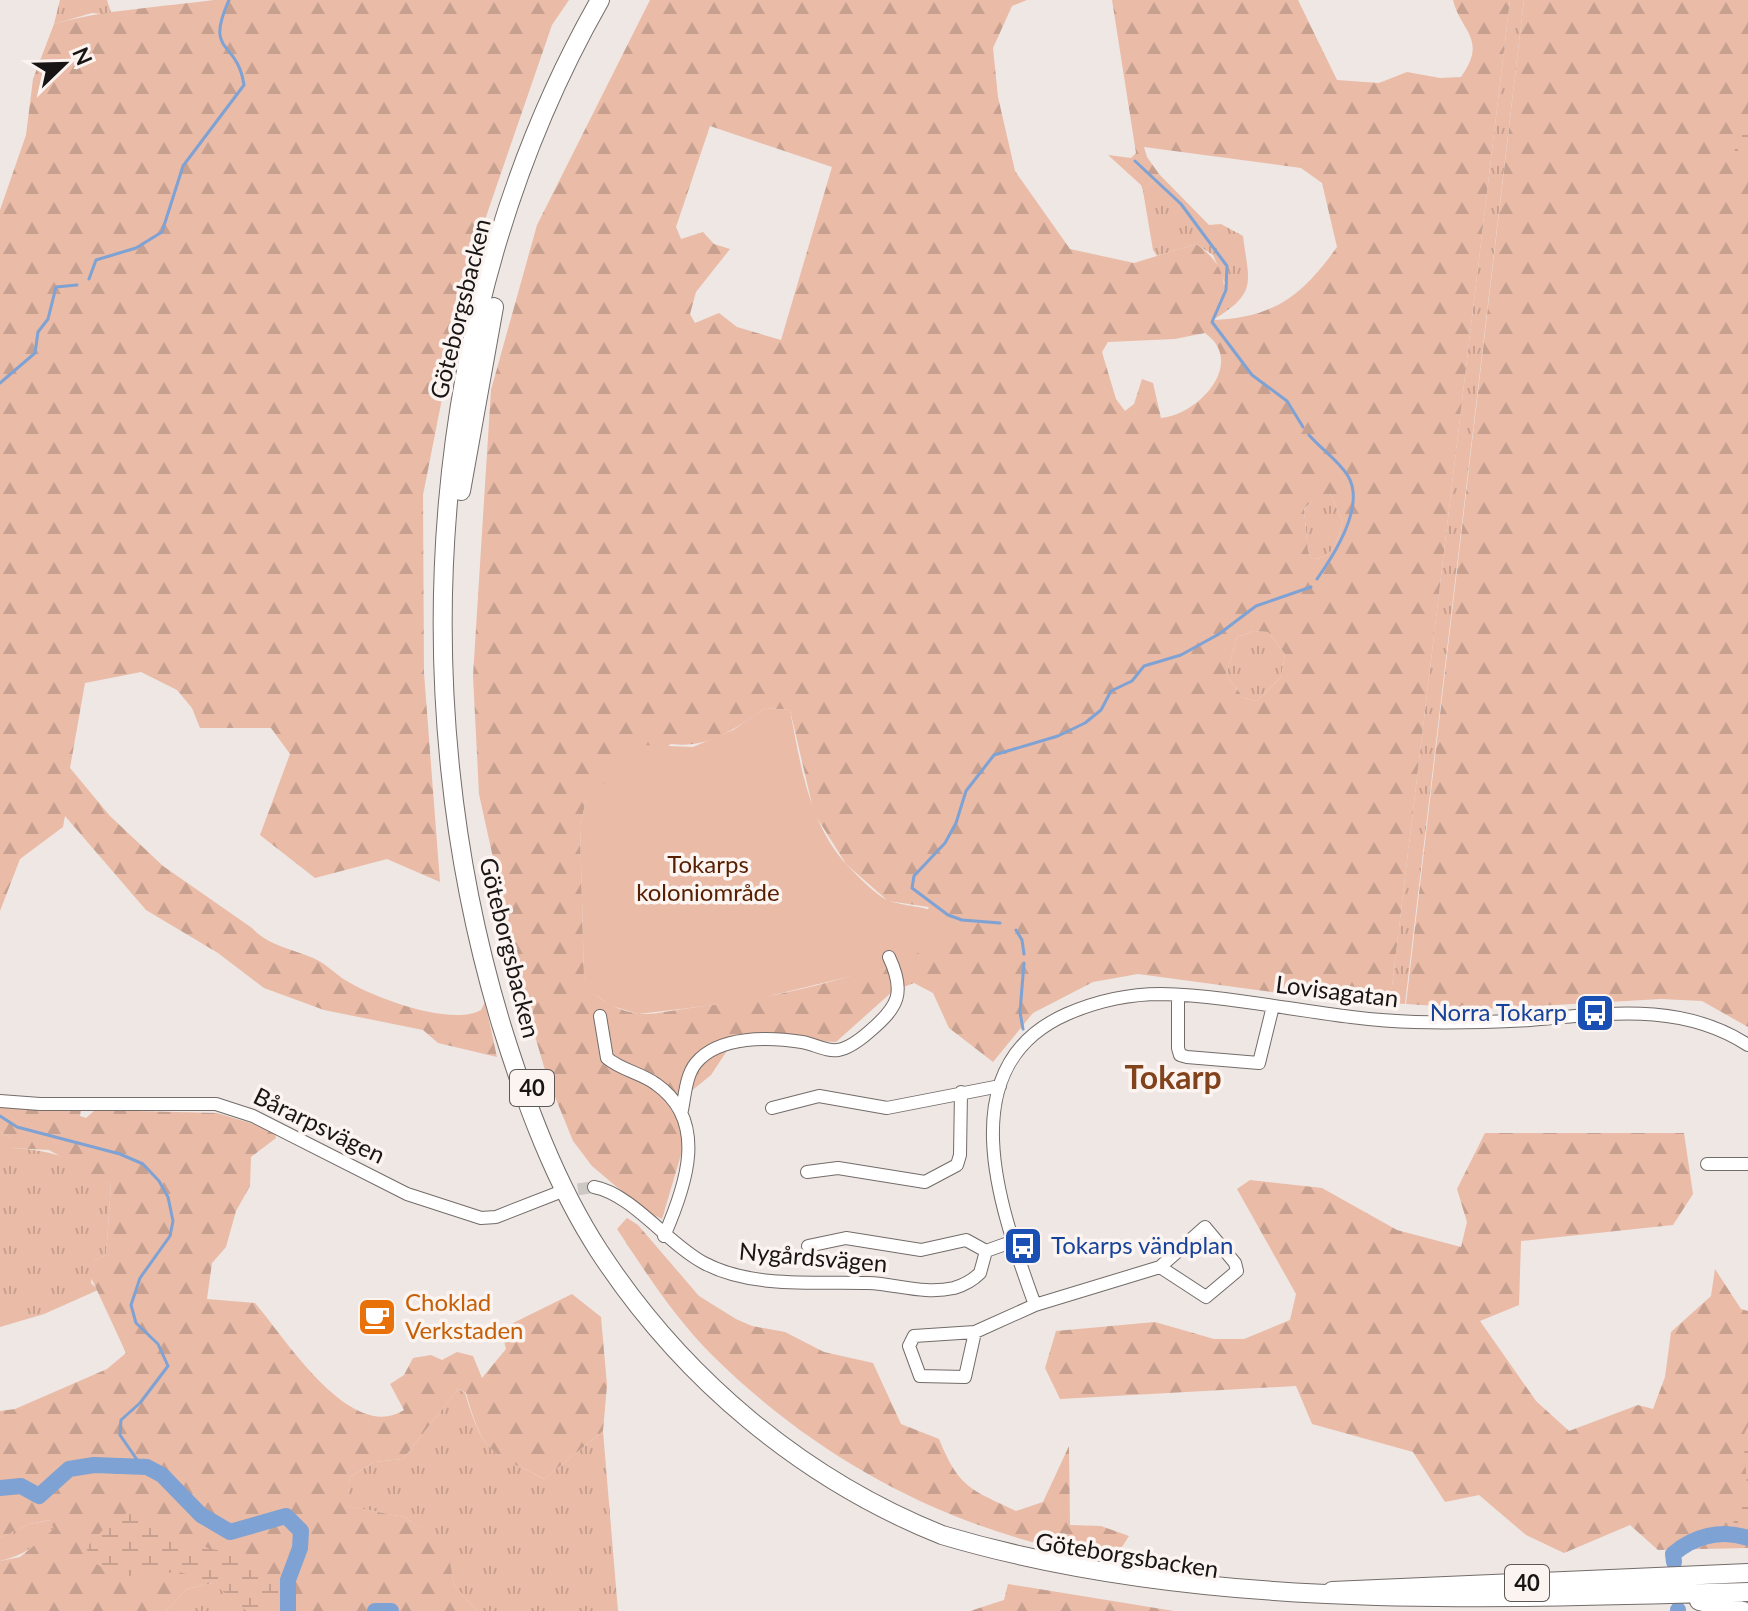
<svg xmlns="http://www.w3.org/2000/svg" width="1748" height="1611" font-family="Lato,sans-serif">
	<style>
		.grass { fill: url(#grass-tufts) }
		.forest { fill: url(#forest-firs); fill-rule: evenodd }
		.wetland { fill: url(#wetland-marsh) }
		.garden { fill: #eabba7 }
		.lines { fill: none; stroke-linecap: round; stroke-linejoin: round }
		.stream { stroke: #7ea2d4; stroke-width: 3 }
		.river { stroke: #7ea2d4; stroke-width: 16 }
		.minor-tunnel { stroke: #cec8c5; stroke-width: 12; stroke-dasharray: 12 6; stroke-linecap: butt }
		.minor-casing { stroke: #736c69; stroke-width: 14 }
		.highway-casing { stroke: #736c69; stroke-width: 20 }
		.minor { stroke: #fff; stroke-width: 12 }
		.highway { stroke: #fff; stroke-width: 18 }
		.labels { text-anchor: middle; stroke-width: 7; stroke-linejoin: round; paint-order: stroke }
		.shield { fill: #fcf4f1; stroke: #5c5856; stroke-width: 2 }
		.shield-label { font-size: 22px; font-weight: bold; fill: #181514 }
		.street-label { font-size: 24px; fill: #181514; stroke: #fcf4f1 }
		.park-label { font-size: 24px; fill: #571f02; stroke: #fcf4f1 }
		.transit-label { font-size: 24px; fill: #164399; stroke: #fcf4f1; text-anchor: end }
		.food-label { font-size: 24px; fill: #c56008; stroke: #fcf4f1; text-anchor: start }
		.district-label { font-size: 32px; font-weight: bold; fill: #81421c; stroke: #fcf4f1 }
	</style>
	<defs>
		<pattern id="grass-tufts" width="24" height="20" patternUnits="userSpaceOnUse" patternTransform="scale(2)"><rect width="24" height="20" fill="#eabba7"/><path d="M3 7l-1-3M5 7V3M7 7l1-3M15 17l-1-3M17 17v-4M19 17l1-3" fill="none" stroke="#c8a08f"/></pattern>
		<pattern id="forest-firs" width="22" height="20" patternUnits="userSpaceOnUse" patternTransform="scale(2)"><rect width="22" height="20" fill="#eabba7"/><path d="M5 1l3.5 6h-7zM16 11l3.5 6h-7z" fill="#c8a08f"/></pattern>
		<pattern id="wetland-marsh" width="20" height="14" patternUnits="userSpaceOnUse" patternTransform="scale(2)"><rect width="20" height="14" fill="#eabba7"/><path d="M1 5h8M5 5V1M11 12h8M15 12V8" fill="none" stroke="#c8a08f"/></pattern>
	</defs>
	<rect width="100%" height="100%" fill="#eee7e4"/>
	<path class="grass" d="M60 0H107L112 15 92 13 54 24Z
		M1510 0H1524L1405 1004 1390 1003Z
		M1159 174 1209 225 1221 224 1243 236C1249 283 1258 293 1213 320V311L1225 283 1213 255 1196 244 1157 256 1153 250 1143 191Z
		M1318 494H1330L1343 521C1337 540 1335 559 1312 559L1308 551 1304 510Z
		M1254 631 1268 632 1285 654 1281 677 1257 701 1244 698 1226 675 1237 637Z
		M0 1132 10 1137V1148C61 1151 69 1158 111 1185L106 1255 94 1261 91 1283 98 1290 44 1314 0 1327Z
		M458 1389 465 1393C483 1454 490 1451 544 1479L603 1431 618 1611H477L454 1585 446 1545 404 1517 346 1506 350 1477 374 1462 403 1459Z
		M51 1520 55 1529C38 1544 23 1556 0 1561V1538L29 1524Z
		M213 1583 247 1611H166L187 1589Z"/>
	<path class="forest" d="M214 0H569L552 25 467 272 423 495 424 673 440 882 387 859 315 878 260 835 290 754 271 728H200L192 708 177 690 141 672 85 683 70 768 110 816 163 866 252 928C270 948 296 949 319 961 328 966 336 974 345 980 372 997 451 1027 481 1010L485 1002 497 1057 438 1043 423 1030 324 1010 264 988 218 953 146 910 65 816 63 827 20 859 0 911V210L26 135 33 79 54 24C102 10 162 7 214 0Z
		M650 0H1027L1012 6 993 48 998 97 1015 171 1070 249 1134 263 1196 244C1219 259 1236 287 1213 311V320C1274 318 1303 295 1337 247L1322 183 1301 168 1144 147 1147 157 1159 174 1143 191 1141 185 1108 155 1131 158 1136 153 1112 0H1298L1337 80 1379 83 1407 72 1440 78 1461 77C1488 39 1461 32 1453 0H1510L1390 1003 1324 999 1138 974 1093 982 1033 1013 993 1062 949 1028 933 993 914 983 893 991 836 1042 736 1037 711 1075 674 1105 688 1131 662 1219 644 1210 592 1166 573 1141 547 1077 523 995 479 794 473 676 491 390 537 225ZM710 126 832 167 781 340 737 327 719 313 695 323 690 314 696 292 730 249 714 244 703 232 681 239 676 227ZM1205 333C1247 363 1198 415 1161 418L1153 383 1142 379 1134 404 1125 411 1116 399 1102 352 1108 342 1175 339ZM1330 494 1343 521C1337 540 1335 559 1312 559L1308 551 1304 509 1318 495ZM1254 631 1268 632 1285 654 1281 677 1257 701 1244 698 1226 675 1237 637ZM765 708 790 710 814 813 846 864 888 901 929 907 904 957C833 986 758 1000 683 1009 668 1011 649 1016 634 1013 612 1008 591 998 584 975L580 826 586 801 671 744C708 749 736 728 765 708Z
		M1524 0H1748V1027L1702 1001 1661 999 1483 1009 1406 1004Z
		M0 1098 81 1109 80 1116 86 1118 95 1110 217 1113 274 1130 276 1138 251 1157 250 1186 236 1211 226 1247 212 1263 207 1299 255 1303C285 1338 351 1444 404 1410L390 1384 404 1375 413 1358 431 1355 442 1360 457 1352 473 1356 482 1378 506 1349 501 1329 572 1294 601 1317 607 1385 603 1431 544 1479C490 1452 483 1454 466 1393L458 1389 403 1459 374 1462 350 1477 347 1506 404 1517 447 1545 454 1585 477 1611H247L213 1583 187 1589 166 1611H0V1561L20 1557 54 1529 50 1520 29 1524 0 1538V1411L15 1409 107 1369 126 1353 89 1273 94 1261 106 1255 111 1185 49 1150 10 1148V1137L0 1132Z
		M1485 1133H1684L1693 1194 1673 1225 1521 1241 1519 1305 1480 1321 1536 1401 1569 1431 1638 1405 1653 1409 1665 1377 1671 1332 1711 1296 1715 1269 1741 1309 1748 1311V1548L1658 1550 1630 1525 1564 1553 1526 1535 1479 1495 1445 1502 1413 1452 1312 1424 1296 1386 1060 1399 1045 1368 1056 1331 1155 1322 1214 1339H1244L1290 1320 1296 1294 1237 1189 1250 1180 1322 1188 1397 1230 1461 1247 1467 1222 1457 1189Z
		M627 1218 638 1225 699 1296 736 1319 752 1326 785 1332 824 1352 873 1363 901 1424 939 1439C959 1488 970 1489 1016 1511L1043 1502 1069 1446 1070 1525 1101 1526 1129 1536 1120 1550 1106 1558C956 1534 820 1462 712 1355 675 1318 646 1273 617 1229Z
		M1008 1584 1174 1611H970L1004 1600Z"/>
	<path class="wetland" d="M1748 121V160L1739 161 1733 146 1737 126Z
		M1748 1426V1538L1730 1532 1747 1486 1743 1436Z
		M127 1513 210 1549 248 1554 288 1597V1611H247L210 1581 179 1572 116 1577 94 1562 86 1548 115 1517Z"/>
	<path class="garden" d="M765 708 790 710C800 763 809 825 848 866 858 876 877 897 890 901 920 911 944 901 951 941L864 973 749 1001 638 1014 609 1005 588 989 584 975 580 826 586 801 642 745 693 747 733 730Z"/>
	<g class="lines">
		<path class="stream" d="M1135 161 1181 204 1227 266 1226 290 1212 322 1252 375 1287 401 1303 427
			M89 279 96 260 136 248 162 232 183 166 244 85C237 38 204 56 229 0
			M0 383 35 353 38 332 48 319 56 287 77 285
			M1309 435C1321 449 1339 461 1348 476 1366 506 1334 555 1317 579
			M1000 923 962 920 948 915 912 888 914 876 945 843 956 823 966 791 994 755 1058 736 1085 723 1101 710 1111 691 1132 681 1144 666 1181 655 1219 634 1256 606 1311 587
			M1016 930 1022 940 1024 954
			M1023 1029 1020 1012 1024 963
			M0 1116 17 1127 120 1154 143 1164 159 1181 168 1197 173 1221 170 1236 140 1278 131 1305 136 1323 158 1344 168 1366 140 1403 121 1420 120 1435 142 1467"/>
		<path class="river" d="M0 1488 21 1486 39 1496 69 1469 94 1465 147 1467 162 1475 201 1515 230 1532 286 1516 301 1531 300 1548 288 1580V1611
			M1674 1562 1673 1554C1694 1536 1721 1529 1748 1538
			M375 1611H391
			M1678 1611V1610"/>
		<path class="minor-tunnel" d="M560 1192 594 1187"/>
		<g class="minor-casing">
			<path id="minor" d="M1178 995V1048L1180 1055 1187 1057 1259 1063 1273 1006
				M600 1016 607 1058C621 1070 641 1073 656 1084 709 1121 686 1186 664 1236
				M0 1101 40 1104H216L253 1116 407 1194 481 1218 496 1217 560 1192
				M772 1108 819 1096 887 1108 1000 1086
				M682 1110C685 1095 686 1075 696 1063 719 1035 771 1037 802 1042 814 1044 827 1052 838 1050 850 1048 861 1039 870 1031 898 1007 906 993 889 957
				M1707 1164H1748
				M807 1172 838 1168 925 1182 957 1165 960 1155 961 1092
				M594 1187C632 1194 668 1244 704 1263 753 1289 815 1281 868 1283 897 1284 924 1295 954 1288 964 1285 973 1280 980 1273L986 1251 1014 1241
				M808 1246 846 1238 921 1250 966 1240 986 1251
				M1035 1305 1160 1267 1205 1227 1235 1263 1237 1271 1206 1297 1160 1267
				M975 1332 965 1377 920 1376 909 1346 914 1336 975 1332 1035 1305C1002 1213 946 1067 1067 1014 1097 1001 1128 994 1161 994 1246 996 1330 1020 1415 1022 1453 1023 1491 1022 1530 1020 1605 1014 1680 1001 1748 1045"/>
		</g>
		<g class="highway-casing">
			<path id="highway" d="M600 0C426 305 401 695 502 1027 526 1104 555 1183 599 1251 682 1378 802 1479 942 1535 1197 1611 1482 1599 1748 1592
				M461 491 494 307
				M1332 1591 1748 1573
				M1699 1601 1743 1611"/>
		</g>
		<use href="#minor" class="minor"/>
		<use href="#highway" class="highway"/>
	</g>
	<defs>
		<g id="bus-square" transform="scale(2)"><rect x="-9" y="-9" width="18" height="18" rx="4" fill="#1a4fb4" stroke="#fcf4f1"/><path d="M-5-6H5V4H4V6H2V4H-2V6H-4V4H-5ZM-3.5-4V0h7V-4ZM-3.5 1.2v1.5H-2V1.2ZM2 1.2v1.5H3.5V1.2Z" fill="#fff"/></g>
		<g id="cafe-square" transform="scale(2)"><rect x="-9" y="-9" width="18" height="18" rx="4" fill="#e8710a" stroke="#fcf4f1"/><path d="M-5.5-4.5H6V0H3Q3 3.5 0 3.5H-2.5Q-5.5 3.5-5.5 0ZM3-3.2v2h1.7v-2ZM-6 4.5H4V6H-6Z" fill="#fff"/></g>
	</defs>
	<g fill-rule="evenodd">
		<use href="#bus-square" x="1595" y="1013"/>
		<use href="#bus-square" x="1023" y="1246"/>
		<use href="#cafe-square" x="377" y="1317"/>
	</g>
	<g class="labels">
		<g class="shield">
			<rect x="510" y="1070" width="44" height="36" rx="6"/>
			<rect x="1505" y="1565" width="44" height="36" rx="6"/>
		</g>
		<g class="shield-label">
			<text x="532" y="1096">40</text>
			<text x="1527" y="1591">40</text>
		</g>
		<g class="street-label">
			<text transform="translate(461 309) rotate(-76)" y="8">Göteborgsbacken</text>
			<text transform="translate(509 948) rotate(76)" y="8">Göteborgsbacken</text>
			<text transform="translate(1337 992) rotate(7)" y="8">Lovisagatan</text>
			<text transform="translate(319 1126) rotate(26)" y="8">Bårarpsvägen</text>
			<text transform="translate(813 1258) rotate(5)" y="8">Nygårdsvägen</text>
			<text transform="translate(1127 1556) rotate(9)" y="8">Göteborgsbacken</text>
		</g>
		<g class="park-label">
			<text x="708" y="873">Tokarps<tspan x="708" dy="28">koloniområde</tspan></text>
		</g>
		<g class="transit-label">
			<text x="1567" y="1021">Norra Tokarp</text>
			<text x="1051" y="1254" text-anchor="start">Tokarps vändplan</text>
		</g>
		<g class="food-label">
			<text x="405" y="1311">Choklad<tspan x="405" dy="28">Verkstaden</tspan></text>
		</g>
		<g class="district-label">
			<text x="1173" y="1089">Tokarp</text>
		</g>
	</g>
	<g transform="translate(64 64) rotate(67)" stroke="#fcf4f1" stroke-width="6" paint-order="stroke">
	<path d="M0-6L14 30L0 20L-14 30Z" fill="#181514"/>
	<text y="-12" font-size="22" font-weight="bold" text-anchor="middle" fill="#181514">N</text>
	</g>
</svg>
